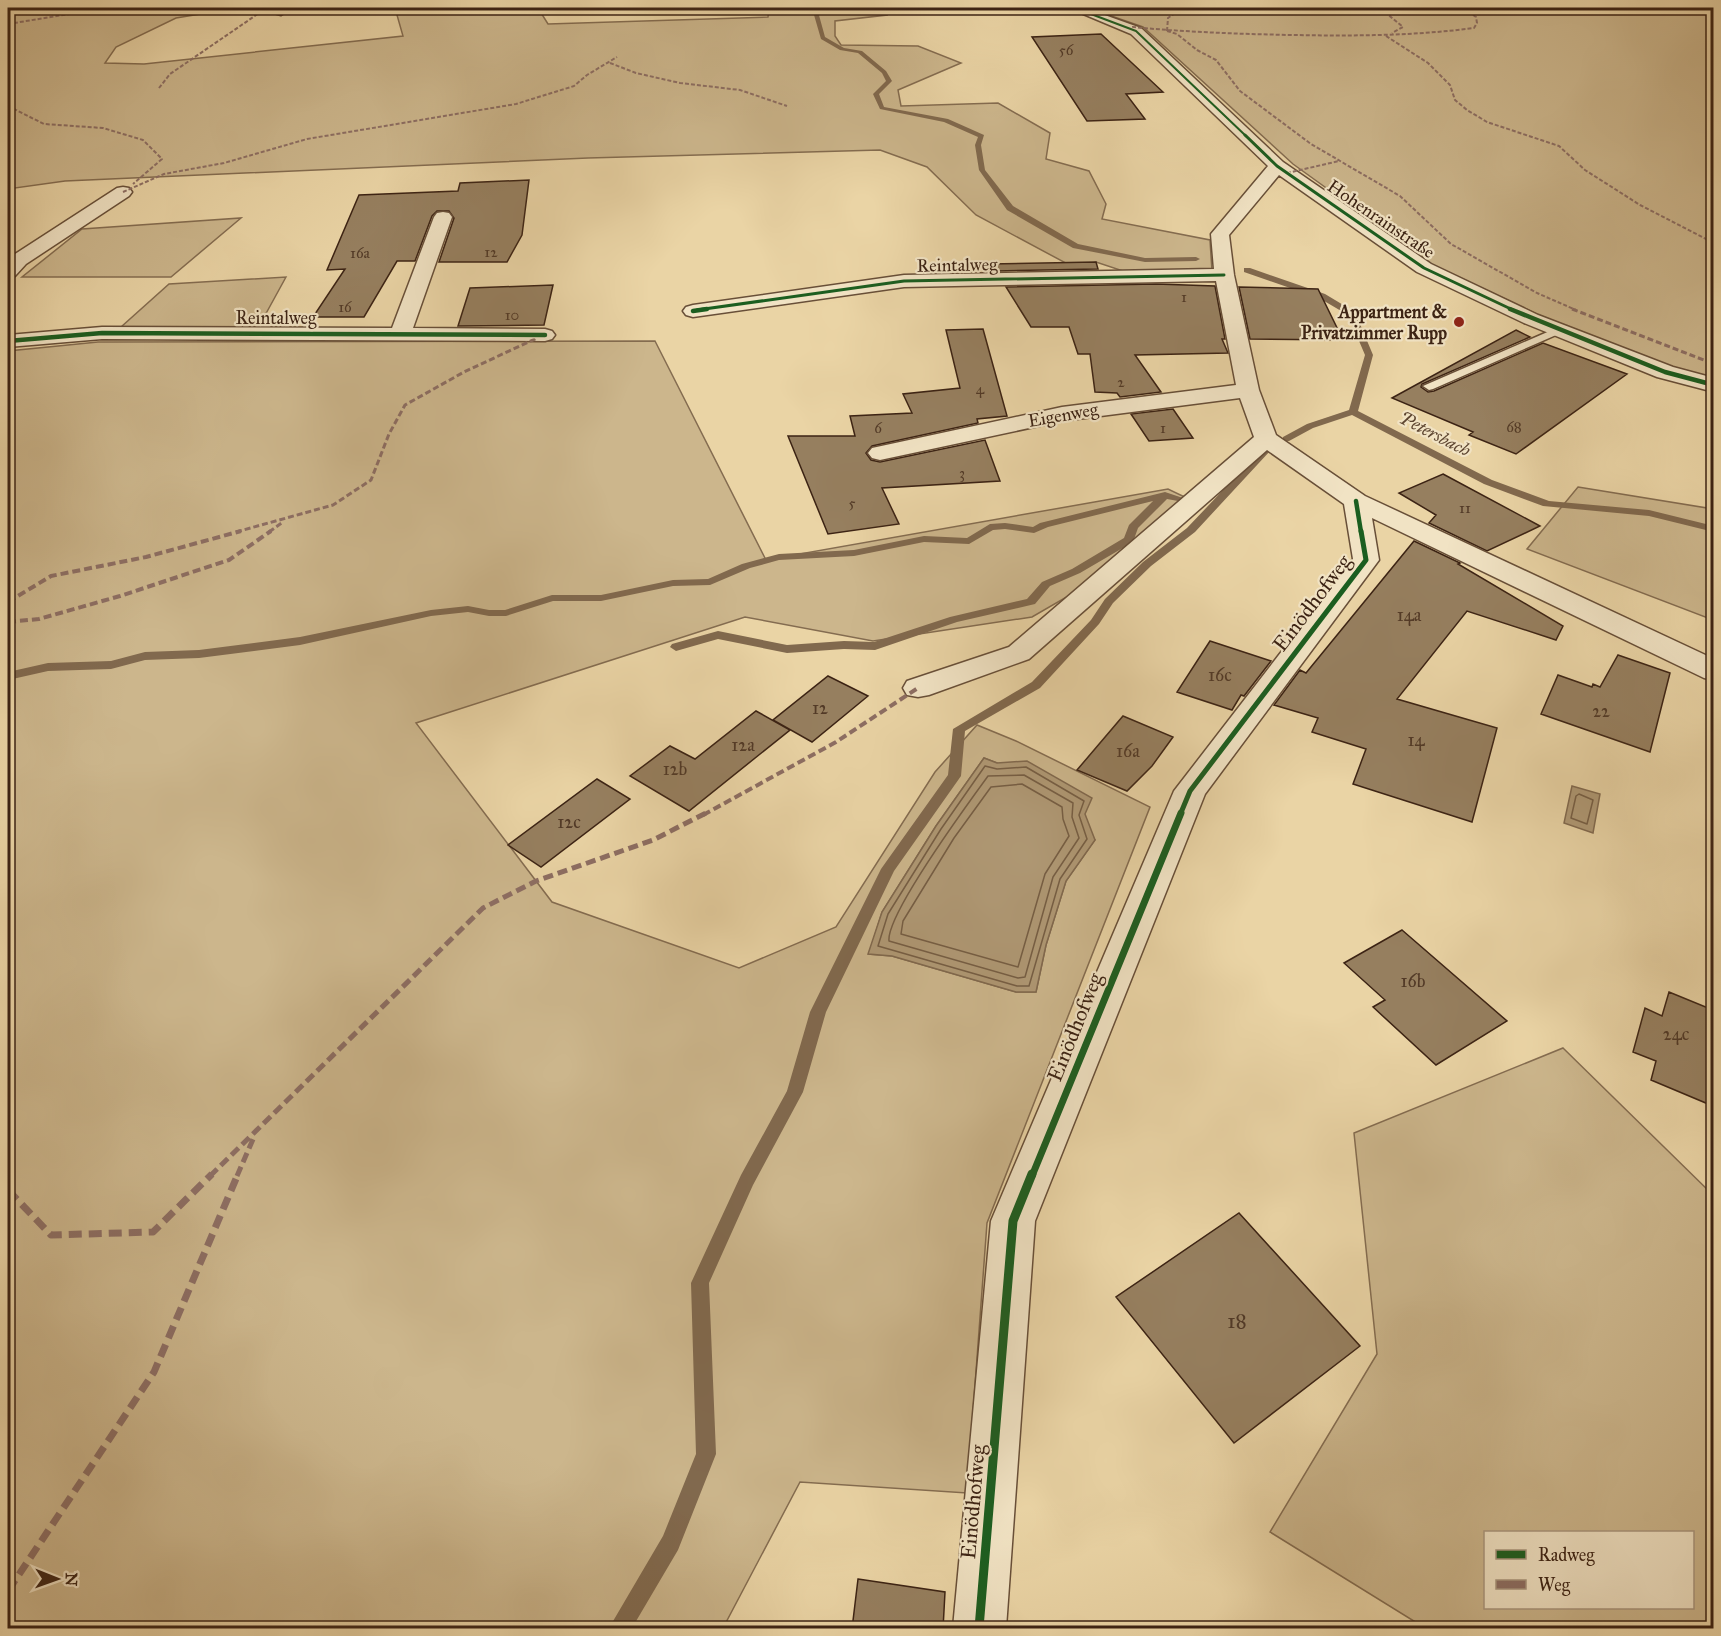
<svg xmlns="http://www.w3.org/2000/svg" width="1721" height="1636" font-family="'IM FELL Great Primer',serif">
	<style>
		.green { fill: #ccb68c; stroke: #846c50; stroke-width: 1.5; fill-rule: evenodd }
		.water { fill: #af9874; stroke: #81694e; stroke-width: 1.5 }
		.lines { fill: none; stroke-linecap: round; stroke-linejoin: round }
		.shore { stroke: #765e44; stroke-width: 1.5 }
		.stream { fill: #81694e; fill-rule: evenodd }
		.building { fill: #967f5f; stroke: #3c2314; stroke-width: 1.5 }
		.lane-casing { stroke: #684f38; stroke-width: 3 }
		.street-casing { stroke: #684f38; stroke-width: 3 }
		.lane { fill: #f1e3c4; fill-rule: evenodd }
		.street { fill: #f1e3c4; fill-rule: evenodd }
		.quiet-far4 { stroke: #8d6e63; stroke-width: 2; stroke-dasharray: 4 2; stroke-linecap: butt }
		.quiet-far3 { stroke: #8d6e63; stroke-width: 3; stroke-dasharray: 6 3; stroke-linecap: butt }
		.quiet-far2 { stroke: #8d6e63; stroke-width: 4; stroke-dasharray: 8 4; stroke-linecap: butt }
		.quiet-far1 { stroke: #8d6e63; stroke-width: 5; stroke-dasharray: 10 5; stroke-linecap: butt }
		.quiet { stroke: #8d6e63; stroke-width: 7; stroke-dasharray: 13 7; stroke-linecap: butt }
		.cycleway-far5-casing { stroke: #f1e3c4; stroke-width: 4 }
		.cycleway-far4-casing { stroke: #f1e3c4; stroke-width: 5 }
		.cycleway-far3-casing { stroke: #f1e3c4; stroke-width: 7 }
		.cycleway-far2-casing { stroke: #f1e3c4; stroke-width: 8 }
		.cycleway-far1-casing { stroke: #f1e3c4; stroke-width: 10 }
		.cycleway-casing { stroke: #f1e3c4; stroke-width: 13 }
		.cycleway-far5 { stroke: #1b5e20; stroke-width: 2 }
		.cycleway-far4 { stroke: #1b5e20; stroke-width: 3 }
		.cycleway-far3 { stroke: #1b5e20; stroke-width: 4.5 }
		.cycleway-far2 { stroke: #1b5e20; stroke-width: 5 }
		.cycleway-far1 { stroke: #1b5e20; stroke-width: 7 }
		.cycleway { stroke: #1b5e20; stroke-width: 9 }
		.poi-dot { fill: #8f2418; stroke: #f1e3c4; stroke-width: 2 }
		.labels { text-anchor: middle; stroke-width: 4.5; stroke-linejoin: round; paint-order: stroke }
		.far-number-label { font-size: 15px; fill: #523a27 }
		.far-street-label { font-size: 18px; fill: #3c2314; stroke: #f1e3c4 }
		.far-poi-label { font-size: 18px; font-weight: bold; fill: #3c2314; stroke: #f1e3c4; text-anchor: end }
		.far-water-label { font-size: 18px; font-style: italic; fill: #5e4631; stroke: #f1e3c4 }
		.number-label { font-size: 18px; fill: #523a27 }
		.street-label { font-size: 21px; fill: #3c2314; stroke: #f1e3c4 }
		.near-number-label { font-size: 21px; fill: #523a27 }
	</style>
	<rect width="100%" height="100%" fill="#ead4a5"/>
	<filter id="stains"><feTurbulence type="fractalNoise" baseFrequency=".00333" numOctaves="4"/><feColorMatrix values="0 0 0 0 .2 0 0 0 0 .09 0 0 0 0 .02 0 0 0 .5 -.17"/></filter>
	<radialGradient id="worn" r=".72"><stop offset=".6" stop-color="#630" stop-opacity="0"/><stop offset="1" stop-color="#630" stop-opacity=".3"/></radialGradient>
	<path class="green" d="M8 8H237L176 18 116 47 105 63 144 64 403 36 395 8H538L548 24 768 17 769 8H884L887 15 835 21V36L841 45 918 46 961 63 898 90 901 106 998 103 1050 133 1046 159 1089 171 1106 204 1102 219 1210 240 1212 271 1135 275 1096 262 1075 268 976 215 927 167 880 150 588 158 65 181 8 189Z
		M1088 8H1713V379L1671 369 1539 315 1433 265 1293 164 1143 27Z
		M241 218 171 277H22L82 229Z
		M286 277 258 328 121 327 169 284Z
		M655 341 766 560 1168 489 1193 501 1117 568 1032 617 873 641 745 617 416 723 552 902 739 968 836 927 935 772 977 725 1016 741 1150 807 987 1223 967 1493 800 1482 723 1628H8V351L98 342ZM984 758 997 763 1095 840 1066 881 1046 945 1036 992H1016L892 956 869 954 882 912 936 826Z
		M1578 487 1713 509V620L1527 549Z
		M1563 1048 1713 1195V1628H1425L1270 1532 1377 1354 1354 1133ZM1692 1532V1608H1486V1532Z"/>
	<path class="water" d="M984 758 997 763 1027 761 1092 798 1085 814 1095 840 1066 881 1046 945 1036 992H1016L892 956 868 954 882 912 936 826Z
		M1572 786 1600 794 1593 833 1564 823Z"/>
	<g class="lines">
		<path class="shore" d="M985 766 997 769 1026 767 1084 801 1079 815 1087 839 1060 879 1029 986H1017L878 946 888 914 941 829Z
			M1024 775 1073 803 1072 817 1079 838 1053 877 1025 977 1018 978 889 941C886 915 969 802 988 776Z
			M1022 784 1062 807 1063 819 1069 836 1045 874 1018 967 901 934 903 921 954 838 991 787Z
			M1579 794 1593 800 1587 824 1571 818 1576 796Z"/>
		<path class="stream" d="M812 8H817L825 37 844 48 862 51 886 71 892 81 879 94 884 107 948 119 984 135 981 145 985 170 1013 206 1078 244 1145 258 1196 257 1200 259 1196 261 1145 262 1073 248 1007 210 979 170 975 145 978 137 944 122 880 109 873 94 886 81 882 73 858 53 840 50 821 39Z
			M1244 268H1250L1325 294 1355 312 1373 355 1358 411 1492 480 1549 501 1649 510 1714 526V532L1649 516 1543 506 1484 484 1352 415 1313 428 1289 441H1283V437L1307 424 1349 410 1365 355 1348 315 1319 298 1244 272Z
			M1267 446 1270 447V451L1195 532 1151 566 1113 603 1099 624 1040 688 965 731 961 776 894 871 826 1012 803 1092 753 1185 709 1283 716 1454 678 1550 632 1628H609L663 1536 696 1454 691 1283 741 1175 787 1091 810 1012 881 869 948 775 953 729 1032 682 1091 620 1105 599 1143 562 1187 528 1264 447Z
			M1165 492 1183 498 1178 501 1167 499 1138 528 1133 542 1080 573 1050 586 1035 604 957 622 875 650 844 649 787 653 718 639 676 651 670 647 672 644 718 631 787 645 844 641 874 642 950 617 1027 599 1042 582 1072 569 1124 538 1129 525 1153 501 1048 527 1034 533 1005 529 993 530 969 544 924 542 854 556 779 560 750 568 710 585 673 586 601 601H553L506 616H489L468 612 431 616 300 645 199 658 145 660 111 669 48 671 8 680V672L48 663 111 661 145 652 199 650 300 637 431 610 468 606 489 610H505L552 595H601L673 580 708 579 742 564 779 554 854 550 924 536 967 538 990 524 1005 523 1033 527 1040 523Z"/>
	</g>
	<path class="building" d="M1101 34 1163 92 1126 94 1145 119 1087 121 1032 37Z
		M529 180 522 235 507 262H439L454 218 449 211H437L432 216 415 261H397L364 317H313L345 269 327 270 359 195 458 191 460 183Z
		M1096 262 1098 269 996 271 991 264Z
		M1156 284 1215 286 1225 339H1222L1228 353 1135 355 1161 392 1120 397 1117 393 1095 392 1090 354H1078L1069 327H1031L1006 287Z
		M553 285 544 325 458 326 470 288Z
		M1239 287 1318 289 1343 340 1250 339Z
		M983 329 1007 416 977 419 978 423 872 446 866 453 871 460 880 462 985 440 1000 481 882 488 899 524 828 534 788 436H855L850 416 912 413 903 394 960 388 946 330Z
		M1516 330 1530 337 1422 384 1421 387 1428 392 1434 391 1543 343 1627 374 1516 454 1469 435 1473 432 1392 398Z
		M1173 409 1193 438 1149 441 1131 414Z
		M1443 474 1540 526 1487 551 1429 523 1436 515 1399 493Z
		M1414 541 1460 563 1458 564 1563 626 1556 640 1467 611 1397 699 1497 728 1472 822 1353 784 1366 749 1312 732 1318 718 1274 705 1300 670 1306 673Z
		M1210 641 1271 661 1244 696 1241 695 1232 710 1177 692Z
		M1618 655 1670 673 1650 752 1541 714 1558 675 1592 687 1593 684 1600 687Z
		M828 676 868 696 812 742 773 720Z
		M756 711 790 730 689 811 630 776 670 746 695 759Z
		M1123 716 1173 737 1152 766 1127 791 1077 770Z
		M597 779 630 799 541 867 508 845Z
		M1402 930 1507 1021 1436 1065 1373 1007 1385 1000 1344 963Z
		M1669 992 1713 1010V1106L1651 1080 1656 1061 1633 1052 1645 1008 1662 1016Z
		M1239 1213 1360 1346 1234 1443 1116 1297Z
		M858 1579 945 1592 943 1629H852Z"/>
	<g class="lines">
		<g class="lane-casing">
			<path id="lane" d="M256 8H266L284 13 281 15Z
				M1559 327 1565 330 1563 332 1433 389 1429 390 1423 386Z"/>
		</g>
		<g class="street-casing">
			<path id="street" d="M1069 8H1085L1141 28 1283 162 1431 264 1538 315 1673 367 1714 378V392L1657 377 1524 323 1417 272 1279 175 1229 235 1234 275 1259 390 1276 435 1365 496 1714 659V680L1704 678 1372 518 1379 560 1205 794 1035 1221 1006 1628H953L991 1221 1174 791 1353 559 1344 504 1267 450 1029 659 929 695 918 697 907 695 903 688 907 681 1009 647 1254 437 1240 398 1062 421 880 460 872 458 868 453 872 448 1062 407 1236 385 1216 281 904 287 693 317 686 315 683 311 686 307 693 305 904 275 1214 269 1211 234 1268 166 1131 34Z
				M123 187 129 188 132 192 129 196 26 264 15 276 8 278V261L12 256 117 188Z
				M443 212 449 213 452 217 413 328 545 329 552 331 555 335 552 339 545 341 102 339 8 347V335L102 327 392 328 434 217 437 213Z"/>
		</g>
		<use href="#lane" class="lane"/>
		<use href="#street" class="street"/>
		<path class="quiet-far4" d="M1380 8 1403 27 1392 33
			M8 24 106 8
			M1132 27C1185 32 1238 34 1292 35 1353 36 1413 36 1474 28L1477 23 1476 17 1463 8
			M1167 31 1177 34 1197 50 1216 60 1240 91 1311 144 1400 196 1451 244 1537 293 1576 310
			M1167 31 1168 18 1182 8
			M1386 36 1428 63 1450 85 1455 100 1467 110 1487 122 1559 146 1585 170 1640 205 1714 243
			M610 63 636 73 680 83 740 90 787 106
			M159 88 170 74 265 9
			M8 106 44 124 103 128 143 140 162 159 133 184
			M1287 173 1339 161
			M123 192 164 174 224 163 307 139 516 104 574 86 587 75 617 57"/>
		<path class="quiet-far3" d="M1572 309 1714 364
			M236 532 333 505 371 480 389 434 405 405 464 372 537 338
			M269 532 283 522"/>
		<path class="quiet-far2" d="M8 602 51 576 146 557 241 531
			M8 622 39 619 120 596 229 560 271 531
			M703 815 836 742 918 688"/>
		<path class="quiet-far1" d="M210 1176 483 908 536 881 653 840 706 813
			M237 1176 254 1137"/>
		<path class="quiet" d="M8 1190 51 1235 153 1232 212 1174
			M8 1591 154 1372 238 1174"/>
		<g class="cycleway-far5-casing">
			<path id="cycleway-far5" d="M1075 8 1136 31 1247 137"/>
		</g>
		<g class="cycleway-far4-casing">
			<path id="cycleway-far4" d="M1245 135 1277 166 1424 268 1513 310
				M697 310 904 281 1224 275"/>
		</g>
		<g class="cycleway-far3-casing">
			<path id="cycleway-far3" d="M1510 309 1665 372 1714 385
				M693 311 707 309
				M8 341 102 333 545 335
				M1356 501 1361 532"/>
		</g>
		<g class="cycleway-far2-casing">
			<path id="cycleway-far2" d="M1180 815 1190 791 1366 560 1361 531"/>
		</g>
		<g class="cycleway-far1-casing">
			<path id="cycleway-far1" d="M1032 1176 1181 813"/>
		</g>
		<g class="cycleway-casing">
			<path id="cycleway" d="M979 1628 1013 1221 1032 1174"/>
		</g>
		<use href="#cycleway-far5" class="cycleway-far5"/>
		<use href="#cycleway-far4" class="cycleway-far4"/>
		<use href="#cycleway-far3" class="cycleway-far3"/>
		<use href="#cycleway-far2" class="cycleway-far2"/>
		<use href="#cycleway-far1" class="cycleway-far1"/>
		<use href="#cycleway" class="cycleway"/>
	</g>
	<circle class="poi-dot" cx="1459" cy="322" r="6"/>
	<g class="labels">
		<g class="far-number-label">
			<text x="1066" y="55">56</text>
			<text x="491" y="257">12</text>
			<text x="360" y="258">16a</text>
			<text x="1184" y="302">1</text>
			<text x="345" y="312">16</text>
			<text x="512" y="320">10</text>
			<text x="1121" y="387">2</text>
			<text x="980" y="394">4</text>
			<text x="1514" y="432">68</text>
			<text x="878" y="433">6</text>
			<text x="1163" y="433">1</text>
			<text x="962" y="478">3</text>
			<text x="852" y="508">5</text>
			<text x="1465" y="513">11</text>
		</g>
		<g class="far-street-label">
			<text transform="translate(1381 219) rotate(34)" y="6">Hohenrainstraße</text>
			<text transform="translate(957 265) rotate(-1)" y="6">Reintalweg</text>
			<text x="276" y="324">Reintalweg</text>
			<text transform="translate(1063 415) rotate(-10)" y="6">Eigenweg</text>
		</g>
		<g class="far-poi-label">
			<text x="1447" y="318">Appartment &amp;<tspan x="1447" dy="21">Privatzimmer Rupp</tspan></text>
		</g>
		<g class="far-water-label">
			<text transform="translate(1435 434) rotate(27)" y="6">Petersbach</text>
		</g>
		<g class="number-label">
			<text x="1409" y="621">14a</text>
			<text x="1220" y="681">16c</text>
			<text x="820" y="714">12</text>
			<text x="1601" y="717">22</text>
			<text x="1416" y="746">14</text>
			<text x="743" y="751">12a</text>
			<text x="1128" y="757">16a</text>
			<text x="675" y="775">12b</text>
			<text x="569" y="828">12c</text>
			<text x="1413" y="987">16b</text>
			<text x="1676" y="1040">24c</text>
		</g>
		<g class="street-label">
			<text transform="translate(1312 603) rotate(-53)" y="7">Einödhofweg</text>
			<text transform="translate(1075 1027) rotate(-68)" y="7">Einödhofweg</text>
			<text transform="translate(973 1502) rotate(-85)" y="7">Einödhofweg</text>
		</g>
		<g class="near-number-label">
			<text x="1237" y="1328">18</text>
		</g>
	</g>
	<rect width="1721" height="1636" fill="none" stroke="#ead4a5" stroke-width="30"/>
	<rect x="9" y="9" width="1703" height="1618" fill="none" stroke="#3c2314" stroke-width="3"/>
	<rect x="15" y="15" width="1691" height="1606" fill="none" stroke="#3c2314" stroke-width="1.5"/>
	<rect x="1484" y="1531" width="210" height="78" fill="#f1e3c4" stroke="#a9967e" stroke-width="1.5"/>
	<rect x="1496" y="1550" width="30" height="9" fill="#1b5e20" stroke="#a9967e" stroke-width="1.5"/>
	<text x="1538" y="1561" font-size="18" fill="#3c2314">Radweg</text>
	<rect x="1496" y="1580" width="30" height="9" fill="#8d6e63" stroke="#a9967e" stroke-width="1.5"/>
	<text x="1538" y="1591" font-size="18" fill="#3c2314">Weg</text>
	<g transform="translate(57 1579) rotate(91)" stroke="#f1e3c4" stroke-width="4.5" paint-order="stroke">
	<path d="M0-4.5L10 22L0 15L-10 22Z" fill="#3c2314"/>
	<text y="-9" font-size="16" font-weight="bold" text-anchor="middle" fill="#3c2314">N</text>
	</g>
	<rect width="100%" height="100%" filter="url(#stains)"/>
	<rect width="100%" height="100%" fill="url(#worn)"/>
</svg>
